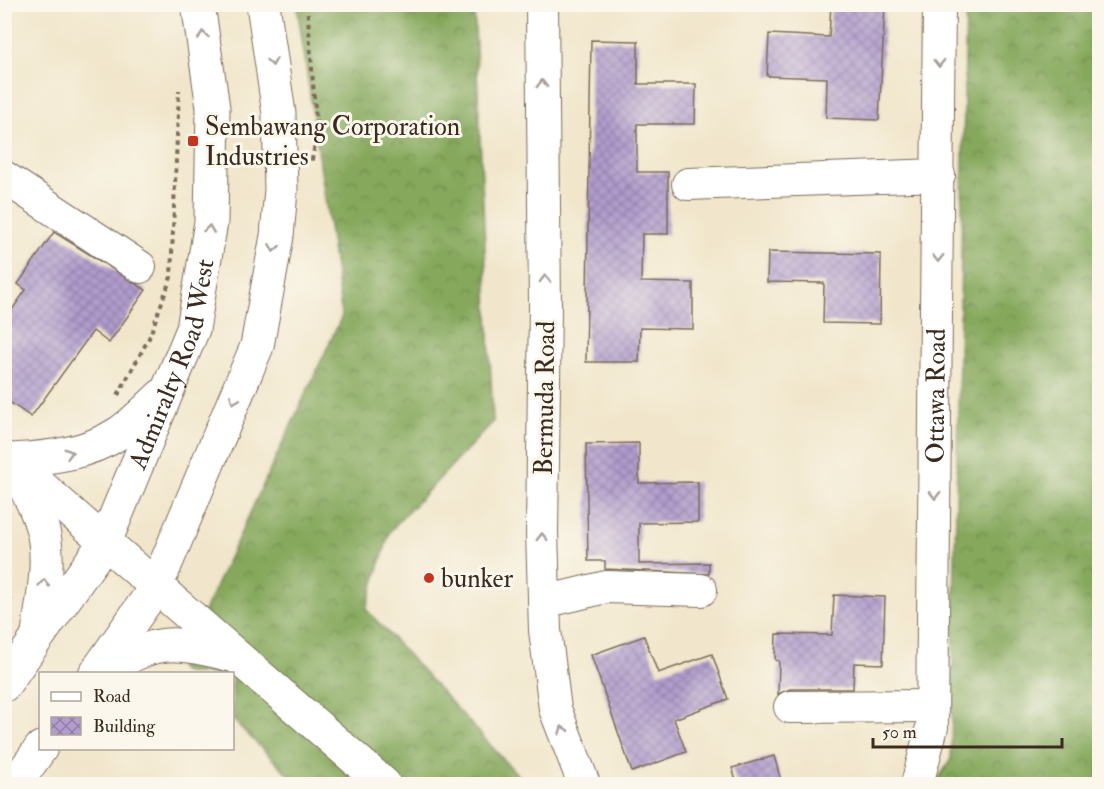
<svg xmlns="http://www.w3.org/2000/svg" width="1104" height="789" font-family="'IM FELL Double Pica',serif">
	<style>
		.forest { fill: url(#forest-crowns); stroke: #60693d; stroke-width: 1.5 }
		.building { fill: url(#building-cross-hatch) }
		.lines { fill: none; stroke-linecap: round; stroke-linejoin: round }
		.minor-casing { stroke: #7b6c5b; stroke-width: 34 }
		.major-casing { stroke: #7b6c5b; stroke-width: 35 }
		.path { stroke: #7b6c5b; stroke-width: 4; stroke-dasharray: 4.5 4.5; stroke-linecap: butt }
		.minor { stroke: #fff; stroke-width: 32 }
		.major { stroke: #fff; stroke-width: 33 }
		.oneway { stroke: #a79f9a }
		.poi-dot { fill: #c8321e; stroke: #fbf7ec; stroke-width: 2 }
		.labels { text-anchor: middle; stroke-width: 6; stroke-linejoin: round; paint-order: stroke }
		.poi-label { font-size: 26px; fill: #3b2a1e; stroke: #fbf7ec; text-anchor: start }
		.street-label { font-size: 26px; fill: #3b2a1e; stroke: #fbf7ec }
	</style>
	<defs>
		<pattern id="forest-crowns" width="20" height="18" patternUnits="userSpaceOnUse" patternTransform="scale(1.5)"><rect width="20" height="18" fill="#85a85c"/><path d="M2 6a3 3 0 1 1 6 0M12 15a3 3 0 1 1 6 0" fill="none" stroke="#6e894b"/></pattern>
		<pattern id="building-cross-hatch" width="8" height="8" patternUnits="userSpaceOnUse" patternTransform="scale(1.5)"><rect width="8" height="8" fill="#b19ccd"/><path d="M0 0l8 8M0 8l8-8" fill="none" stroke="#917fa6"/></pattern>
	</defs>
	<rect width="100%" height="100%" fill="#fbf7ec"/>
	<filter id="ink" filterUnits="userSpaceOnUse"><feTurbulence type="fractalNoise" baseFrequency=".0167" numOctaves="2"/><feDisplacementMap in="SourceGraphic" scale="12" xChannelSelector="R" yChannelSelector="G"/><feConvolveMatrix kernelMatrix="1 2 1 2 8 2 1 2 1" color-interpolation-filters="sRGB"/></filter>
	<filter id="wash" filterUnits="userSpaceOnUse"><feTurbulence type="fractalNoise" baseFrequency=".008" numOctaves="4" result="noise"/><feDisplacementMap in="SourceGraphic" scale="24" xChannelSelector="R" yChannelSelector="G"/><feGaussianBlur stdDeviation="1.35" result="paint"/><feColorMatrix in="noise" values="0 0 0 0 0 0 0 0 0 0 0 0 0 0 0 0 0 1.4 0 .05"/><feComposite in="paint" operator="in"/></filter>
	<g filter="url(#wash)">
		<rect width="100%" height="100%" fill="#f1e6cb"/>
		<path class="forest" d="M297 5H474L493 422 390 531 366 609 526 784H298L233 720 232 674 185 673 178 667 342 316Z
			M966 5H1099V784H935L951 759Z"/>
		<g id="blocks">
			<path class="building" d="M831 4H885L879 120 826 118 827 78 767 76 769 34 829 37Z
				M591 40 638 41V84H696L695 124H637V172H668V234H642L641 282 693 283V329L640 328 639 362H586Z
				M54 232 146 290 109 343 93 331 31 417 4 398V321L26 290 18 284Z
				M768 252 881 254 880 324 823 323 824 283 767 282Z
				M639 443V483L698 482V522L639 523V564L709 563V574L605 569V561H588L586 444Z
				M834 595 885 597 883 664 854 663 853 689H790L778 694 779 661 775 660 776 634 832 635Z
				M644 636 658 673 712 654 728 699 674 719 686 752 632 772 591 655Z
				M774 756 782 784H737L732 768Z"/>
		</g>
	</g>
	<g filter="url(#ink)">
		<use href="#blocks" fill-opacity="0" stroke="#7b6c5b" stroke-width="1.5"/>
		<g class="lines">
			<g class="minor-casing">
				<g id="minor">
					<path d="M542 4 545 305 542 532 545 630 555 709 584 784"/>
					<path d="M4 177 140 267"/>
					<path d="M688 184 939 175"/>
					<path d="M13 461 105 542"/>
					<path d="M544 602 606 587 701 590"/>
					<path d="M790 707 932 706"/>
					<path id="s1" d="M917 784 932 727 939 4"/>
				</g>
			</g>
			<g class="major-casing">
				<g id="major">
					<path d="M105 542 384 784"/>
					<path d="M38 633C42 604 49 571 45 541 41 513 23 484 11 460 48 458 87 454 119 433 134 423 148 408 161 396"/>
					<path d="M95 674 156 587 257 346 277 236 281 190 279 114 263 4"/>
					<path d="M101 674C155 638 170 640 231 655"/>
					<path id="s2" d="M4 685 105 542 193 329 211 222 213 108 198 4"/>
					<path d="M15 784 41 748"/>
				</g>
			</g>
			<path class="path" d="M307 4 317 135 311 164
				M118 395 149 338 171 277 179 90
				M4 610 13 595"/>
			<use href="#minor" class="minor"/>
			<use href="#major" class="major"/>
		</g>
		<defs><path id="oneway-chevron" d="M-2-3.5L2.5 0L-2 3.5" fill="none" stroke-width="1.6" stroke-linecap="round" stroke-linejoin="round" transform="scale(1.5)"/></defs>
		<g class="oneway">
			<use href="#oneway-chevron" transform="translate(203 35) rotate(-98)"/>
			<use href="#oneway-chevron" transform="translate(272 62) rotate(82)"/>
			<use href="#oneway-chevron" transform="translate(939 63) rotate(90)"/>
			<use href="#oneway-chevron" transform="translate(542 84) rotate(-91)"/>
			<use href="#oneway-chevron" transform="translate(209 229) rotate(-82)"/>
			<use href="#oneway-chevron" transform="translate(274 248) rotate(100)"/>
			<use href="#oneway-chevron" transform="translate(938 258) rotate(91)"/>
			<use href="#oneway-chevron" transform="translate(545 279) rotate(-91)"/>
			<use href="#oneway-chevron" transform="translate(234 400) rotate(113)"/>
			<use href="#oneway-chevron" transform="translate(69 453) rotate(-16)"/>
			<use href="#oneway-chevron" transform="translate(935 495) rotate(91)"/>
			<use href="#oneway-chevron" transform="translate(542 537) rotate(-91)"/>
			<use href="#oneway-chevron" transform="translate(44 583) rotate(-85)"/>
			<use href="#oneway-chevron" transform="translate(563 730) rotate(-110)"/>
		</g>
	</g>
	<g class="poi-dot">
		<rect x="187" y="135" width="12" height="12" rx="3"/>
		<circle cx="429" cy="578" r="6"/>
	</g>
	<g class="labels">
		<g class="poi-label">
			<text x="205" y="135">Sembawang Corporation<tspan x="205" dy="30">Industries</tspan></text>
			<text x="441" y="587">bunker</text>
		</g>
		<g class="street-label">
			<text dy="9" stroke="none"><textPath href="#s2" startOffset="366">Admiralty Road West</textPath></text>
			<text dy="9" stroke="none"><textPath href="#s1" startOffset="390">Ottawa Road</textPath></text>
			<text transform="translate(544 398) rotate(-89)" y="9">Bermuda Road</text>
		</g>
	</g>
	<rect width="1104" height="789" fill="none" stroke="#fbf7ec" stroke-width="24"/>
	<rect x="39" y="672" width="195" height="78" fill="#fbf7ec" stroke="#aea59a" stroke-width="1.5"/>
	<rect x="51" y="692" width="30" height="9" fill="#ffffff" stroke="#aea59a" stroke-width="1.5"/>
	<text x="93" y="702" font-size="18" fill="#3b2a1e">Road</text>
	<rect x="51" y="717" width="30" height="18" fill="url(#building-cross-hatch)" stroke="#aea59a" stroke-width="1.5"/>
	<text x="93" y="732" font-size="18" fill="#3b2a1e">Building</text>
	<path d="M873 738v9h189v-9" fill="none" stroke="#3b2a1e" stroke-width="3"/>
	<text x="882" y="738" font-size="18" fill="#3b2a1e" stroke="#fbf7ec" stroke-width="4.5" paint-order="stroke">50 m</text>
</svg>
